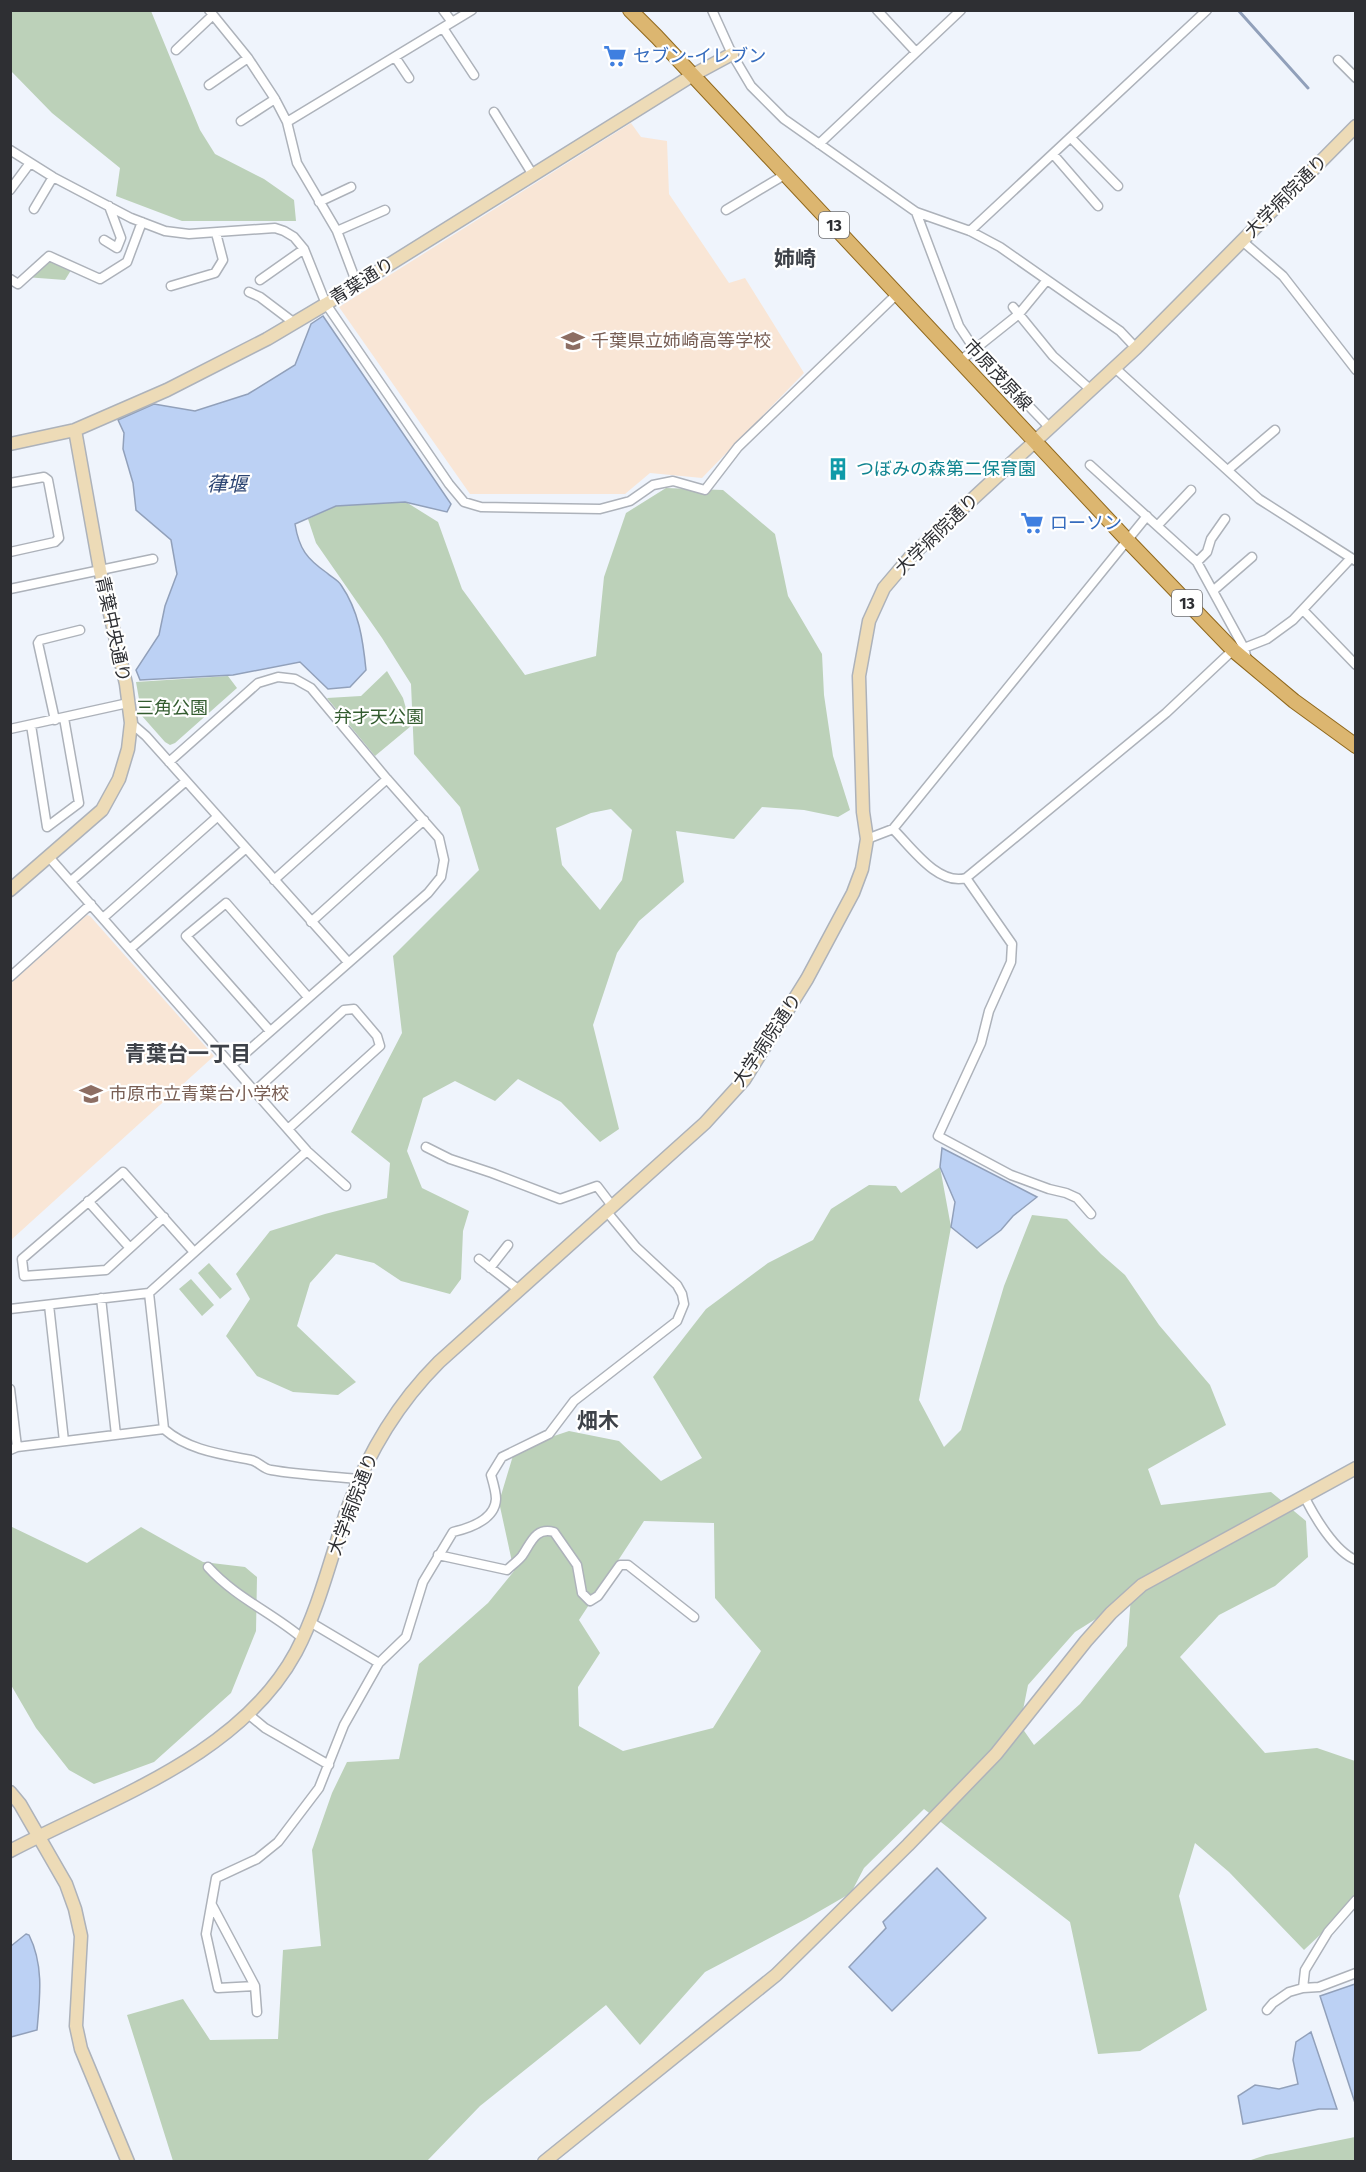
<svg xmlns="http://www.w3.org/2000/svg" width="1366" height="2172" font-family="'Fira Sans','Noto Sans JP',sans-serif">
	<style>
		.education { fill: #f9e6d6 }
		.green { fill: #bcd1b9; fill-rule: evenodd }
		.water { fill: #bcd1f4; stroke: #91a0ba; stroke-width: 1.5 }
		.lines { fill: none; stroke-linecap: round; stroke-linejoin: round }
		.stream { stroke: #91a0ba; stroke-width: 3 }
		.street-casing { stroke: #adb2ba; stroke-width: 11 }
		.secondary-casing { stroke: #adb2ba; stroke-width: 15 }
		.primary-casing { stroke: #90681c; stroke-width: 16 }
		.street { stroke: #fff; stroke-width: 8 }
		.secondary { stroke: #eddbb7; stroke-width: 12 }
		.primary { stroke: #dcb670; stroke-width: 14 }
		.labels { text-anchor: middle; stroke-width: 4.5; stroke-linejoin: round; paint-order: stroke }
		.shield { fill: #fff; stroke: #6d6d70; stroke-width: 1.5 }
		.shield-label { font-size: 16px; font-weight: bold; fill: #2e2f33 }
		.shop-label { font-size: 18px; fill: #366cbe; stroke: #fff; text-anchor: start }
		.street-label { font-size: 18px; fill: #2e2f33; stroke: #fff }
		.education-label { font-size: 18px; fill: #785e54; stroke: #fff; text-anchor: start }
		.culture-label { font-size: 18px; fill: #0d838f; stroke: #fff; text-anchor: start }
		.park-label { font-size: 18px; fill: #335c2f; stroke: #fff }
		.water-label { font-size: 20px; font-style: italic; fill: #2b4472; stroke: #fff }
		.quarter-label { font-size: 21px; font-weight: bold; fill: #3e4249; stroke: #fff }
	</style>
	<rect width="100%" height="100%" fill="#eff4fc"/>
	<path class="education" d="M631 123 641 137 667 141 669 194 729 283 745 278 804 373 702 478 650 473 625 494H470L339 307Z
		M87 915 90 916 214 1056 11 1240V983Z"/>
	<path class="green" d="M11 10 151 11 200 130 215 154 264 179 294 200 296 221H182L116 196 120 168 52 113 11 71Z
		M49 256 73 267 65 280 25 277Z
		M666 488 723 490 775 534 788 596 822 654 824 695 833 756 850 810 838 817 804 810 762 807 734 839 676 831 684 882 639 921 617 953 593 1025 619 1129 600 1142 561 1102 518 1079 495 1101 455 1081 423 1098 407 1151 422 1188 469 1211 463 1231 461 1279 450 1294 401 1281 374 1263 336 1254 310 1283 297 1326 356 1382 338 1395 293 1392 257 1376 226 1336 250 1299 236 1274 270 1231 325 1214 387 1198 390 1163 351 1132 402 1033 393 956 479 870 460 807 414 754 411 684 382 638 316 543 308 519 336 506 406 502 438 522 462 589 525 675 596 656 604 577 626 513ZM611 809 632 830 622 880 600 910 562 865 556 828 591 813Z
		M387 671 403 698 411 726 375 756 327 698 361 696Z
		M228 676 237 688 175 743 170 745 165 742 142 716 136 682Z
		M940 1167 951 1227 919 1400 944 1447 961 1430 1004 1286 1032 1215 1067 1219 1101 1254 1125 1275 1159 1325 1210 1385 1226 1425 1148 1469 1161 1505 1271 1492 1306 1521 1308 1557 1275 1586 1219 1615 1180 1657 1265 1753 1317 1748 1355 1761V1902L1304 1950 1229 1872 1195 1843 1179 1896 1207 2010 1140 2051 1098 2054 1070 1922 924 1809 864 1868 851 1893 806 1919 705 1972 640 2045 606 2005 480 2106 427 2161H173L127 2015 183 1999 210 2040 278 2039 283 1950 321 1946 312 1850 332 1793 347 1762 399 1759 419 1664 488 1603 514 1571 499 1502 515 1449 569 1431 619 1441 661 1481 702 1458 653 1377 706 1309 768 1263 813 1240 831 1209 869 1185 896 1186 901 1193ZM644 1521 714 1523 715 1598 761 1651 713 1728 623 1751 579 1726 578 1687 600 1653 579 1620ZM1131 1597 1127 1646 1080 1704 1034 1745 1020 1725 1028 1685 1075 1632Z
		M209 1263 232 1289 220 1299 198 1273Z
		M191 1279 214 1305 202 1316 179 1289Z
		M10 1526 87 1563 141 1527 203 1562 245 1567 257 1577 256 1631 231 1693 154 1762 94 1784 69 1770 36 1728 11 1685Z
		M1355 2137V2161H1248L1266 2155Z"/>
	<path class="water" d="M323 316 451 504 447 512 405 502 336 506 295 524C299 549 307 559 327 573 331 577 338 580 341 585 359 611 363 640 366 670L350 687 328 689 300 662 233 675 140 680 136 670 159 635 165 606 177 574 171 540 136 510 133 483 123 449 124 433 118 420 154 404 195 411 248 394 295 365 311 324Z
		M942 1148 1037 1197 1013 1216 1001 1230 977 1248 951 1227 955 1202 940 1167Z
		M937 1868 986 1918 892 2011 849 1967 886 1928 883 1922Z
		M26 1934 29 1935C44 1965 40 1997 37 2030L11 2037V1946Z
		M1355 1984H1356L1355 2103 1320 1996Z
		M1311 2032 1337 2109H1319L1243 2124 1238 2096 1255 2085 1279 2089 1298 2084 1293 2060 1296 2042Z"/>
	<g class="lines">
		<path class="stream" d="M1238 10 1308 88"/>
		<g class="street-casing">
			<path id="street" d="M209 10 248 58 275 99 287 122 297 163 337 231 357 284
				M443 10 452 22
				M712 10 732 54 751 86 784 119 916 212 970 231 1000 247 1120 331 1136 348
				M877 10 916 52
				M443 28 474 75
				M176 50 213 15
				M395 57 409 78
				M1338 60 1356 78
				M209 85 248 58
				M494 112 533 175
				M241 121 275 99
				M287 122 472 10
				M1071 138 1118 186
				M819 144 961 10
				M10 150 53 177 131 218 165 231 189 234 275 228 284 231 294 237 304 249 326 304 449 484 464 502 481 507 600 509 630 501 653 485 673 481 705 490 738 447 897 294
				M1053 154 1098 206
				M10 190 30 163
				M319 202 351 187
				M34 209 53 177
				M726 210 786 174
				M916 212 959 326 975 350 1050 428
				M337 231 385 210
				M970 231 1207 10
				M104 240 117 248 121 238 109 206
				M1241 240 1283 276 1356 370
				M10 279 18 284 49 256 100 279 127 262 142 222
				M260 280 304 249
				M171 286 215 273 223 260 216 233
				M249 292 260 297 293 322
				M1013 307 1053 356 1091 390
				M960 361 1019 314 1047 280
				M1115 368 1259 499 1356 561
				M1090 465 1197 562 1244 648 1248 663
				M1229 469 1275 430
				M10 483 44 477 48 480 59 538 55 542 10 552
				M1158 525 1191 490
				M1197 562 1207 552 1211 539 1225 519
				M10 589 153 559
				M1214 590 1252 557
				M1303 610 1356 665
				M1244 648 1267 639 1293 620 1351 558
				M55 720 38 643 40 640 80 630
				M131 723 146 736 348 962
				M31 725 47 827 79 803 64 718
				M10 729 128 703
				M169 762 258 683 278 677 295 679 311 688 387 779 439 838 444 860 441 877 428 893 232 1065
				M893 829C911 847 938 886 966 878L1166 713 1233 650
				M867 839 893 829 1147 516
				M48 856 307 1151 346 1186
				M966 878 1012 944 1011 962 989 1011 981 1043 938 1136 1011 1175 1049 1189 1066 1193 1077 1198 1091 1214
				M274 880 387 779
				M71 881 186 781
				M103 918 217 817
				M311 922 424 820
				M130 949 245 849
				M10 977 91 904
				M270 1031 186 936 226 903 308 997
				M255 1091 344 1010 354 1009 377 1036 380 1046 288 1129
				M426 1147 450 1159 492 1173 560 1199 597 1186 613 1207
				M88 1201 130 1248
				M164 1217 106 1270 24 1276 22 1259 123 1172 194 1252
				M479 1259 519 1290
				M490 1268 508 1245
				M149 1293 164 1429C188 1450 220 1454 251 1460 258 1461 263 1469 271 1470 300 1475 330 1476 359 1479
				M101 1298 116 1435
				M49 1305 64 1441
				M10 1309 149 1293 307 1151
				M10 1389 17 1447
				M10 1450 17 1447 164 1429
				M1304 1496C1314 1516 1335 1552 1356 1560
				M438 1555 507 1570C512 1565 518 1561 522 1556 531 1543 535 1527 554 1532L577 1565 582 1593 590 1601 598 1596 620 1565H628L694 1617
				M208 1567C236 1598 271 1612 302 1638
				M310 1622 379 1663
				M248 1714 265 1728 329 1765
				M212 1905 255 1986 257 2012
				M255 1986 218 1988 206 1934 216 1878 257 1859 278 1842 319 1788 344 1725 379 1663 406 1637 423 1582 453 1532C470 1528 495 1520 496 1499 496 1492 493 1482 491 1475L502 1457 549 1434 574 1401 677 1321 684 1304 682 1294 677 1285 636 1247 607 1212
				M1303 1988 1305 1970 1328 1932 1356 1900
				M1267 2010 1273 2003 1289 1992 1303 1988 1319 1987 1356 1973"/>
		</g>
		<g class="secondary-casing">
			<path id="secondary" d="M10 444 75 430 167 390 267 339 326 304 693 75 732 54
				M10 890 102 810 119 779 128 749 131 723 126 684 100 570 75 430
				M10 1792 20 1804 66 1884 75 1909 81 1936 76 2026 81 2049 128 2162
				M10 1851C109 1799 240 1756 296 1652 320 1606 331 1556 348 1507 368 1453 398 1403 439 1362L705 1123 744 1080 807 979 853 893 862 869 867 839 863 812 859 676 869 621 884 588 912 555 1136 348 1356 126
				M544 2162 776 1975 908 1845 996 1754 1086 1641 1111 1613 1142 1585 1356 1468"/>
		</g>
		<g class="primary-casing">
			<path id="primary" d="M630 10 657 37 1128 541 1233 650 1294 701 1356 746"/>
		</g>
		<use href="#street" class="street"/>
		<use href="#secondary" class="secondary"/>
		<use href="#primary" class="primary"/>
	</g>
	<defs>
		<g id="supermarket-bare" transform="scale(1.8)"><path d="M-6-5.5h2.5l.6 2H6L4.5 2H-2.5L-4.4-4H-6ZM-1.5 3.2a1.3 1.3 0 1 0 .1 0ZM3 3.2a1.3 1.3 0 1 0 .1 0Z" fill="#3f7fe0" stroke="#fff" stroke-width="2.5" paint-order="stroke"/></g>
		<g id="school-bare" transform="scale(1.8)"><path d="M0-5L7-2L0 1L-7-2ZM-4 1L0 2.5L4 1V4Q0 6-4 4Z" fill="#8d6e63" stroke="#fff" stroke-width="2.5" paint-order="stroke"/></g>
		<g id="building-bare" transform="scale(1.8)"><path d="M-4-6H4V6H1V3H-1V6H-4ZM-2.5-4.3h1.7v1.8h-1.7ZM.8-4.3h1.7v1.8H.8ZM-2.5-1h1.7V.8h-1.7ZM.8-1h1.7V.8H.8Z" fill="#0f9aa8" stroke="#fff" stroke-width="2.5" paint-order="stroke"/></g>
	</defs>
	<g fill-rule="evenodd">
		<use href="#supermarket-bare" x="615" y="56"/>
		<use href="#school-bare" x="573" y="341"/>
		<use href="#building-bare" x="838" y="469"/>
		<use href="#supermarket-bare" x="1032" y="523"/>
		<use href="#school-bare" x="91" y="1094"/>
	</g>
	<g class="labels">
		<g class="shield">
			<rect x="819" y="212" width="30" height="26" rx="4.5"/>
			<rect x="1172" y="590" width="30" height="26" rx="4.5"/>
		</g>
		<g class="shield-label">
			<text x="834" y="231">13</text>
			<text x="1187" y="609">13</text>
		</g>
		<g class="shop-label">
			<text x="633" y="62">セブン-イレブン</text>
			<text x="1050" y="529">ローソン</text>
		</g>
		<g class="street-label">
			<text transform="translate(1286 196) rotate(-45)" y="6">大学病院通り</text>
			<text transform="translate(362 281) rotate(-32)" y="6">青葉通り</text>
			<text transform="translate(998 375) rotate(47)" y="6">市原茂原線</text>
			<text transform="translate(937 534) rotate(-44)" y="6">大学病院通り</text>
			<text transform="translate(113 629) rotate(78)" y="6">青葉中央通り</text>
			<text transform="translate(767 1040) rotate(-56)" y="6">大学病院通り</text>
			<text transform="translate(353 1504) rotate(-69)" y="6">大学病院通り</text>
		</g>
		<g class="education-label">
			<text x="591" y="347">千葉県立姉崎高等学校</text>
			<text x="109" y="1100">市原市立青葉台小学校</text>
		</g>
		<g class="culture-label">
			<text x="856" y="475">つぼみの森第二保育園</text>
		</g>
		<g class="park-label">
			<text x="172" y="714">三角公園</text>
			<text x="379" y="723">弁才天公園</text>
		</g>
		<g class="water-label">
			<text x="227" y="491">葎堰</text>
		</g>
		<g class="quarter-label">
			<text x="795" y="266">姉崎</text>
			<text x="188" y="1061">青葉台一丁目</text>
			<text x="598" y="1428">畑木</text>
		</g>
	</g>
	<rect width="1366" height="2172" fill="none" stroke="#2e2f33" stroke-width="24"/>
</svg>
